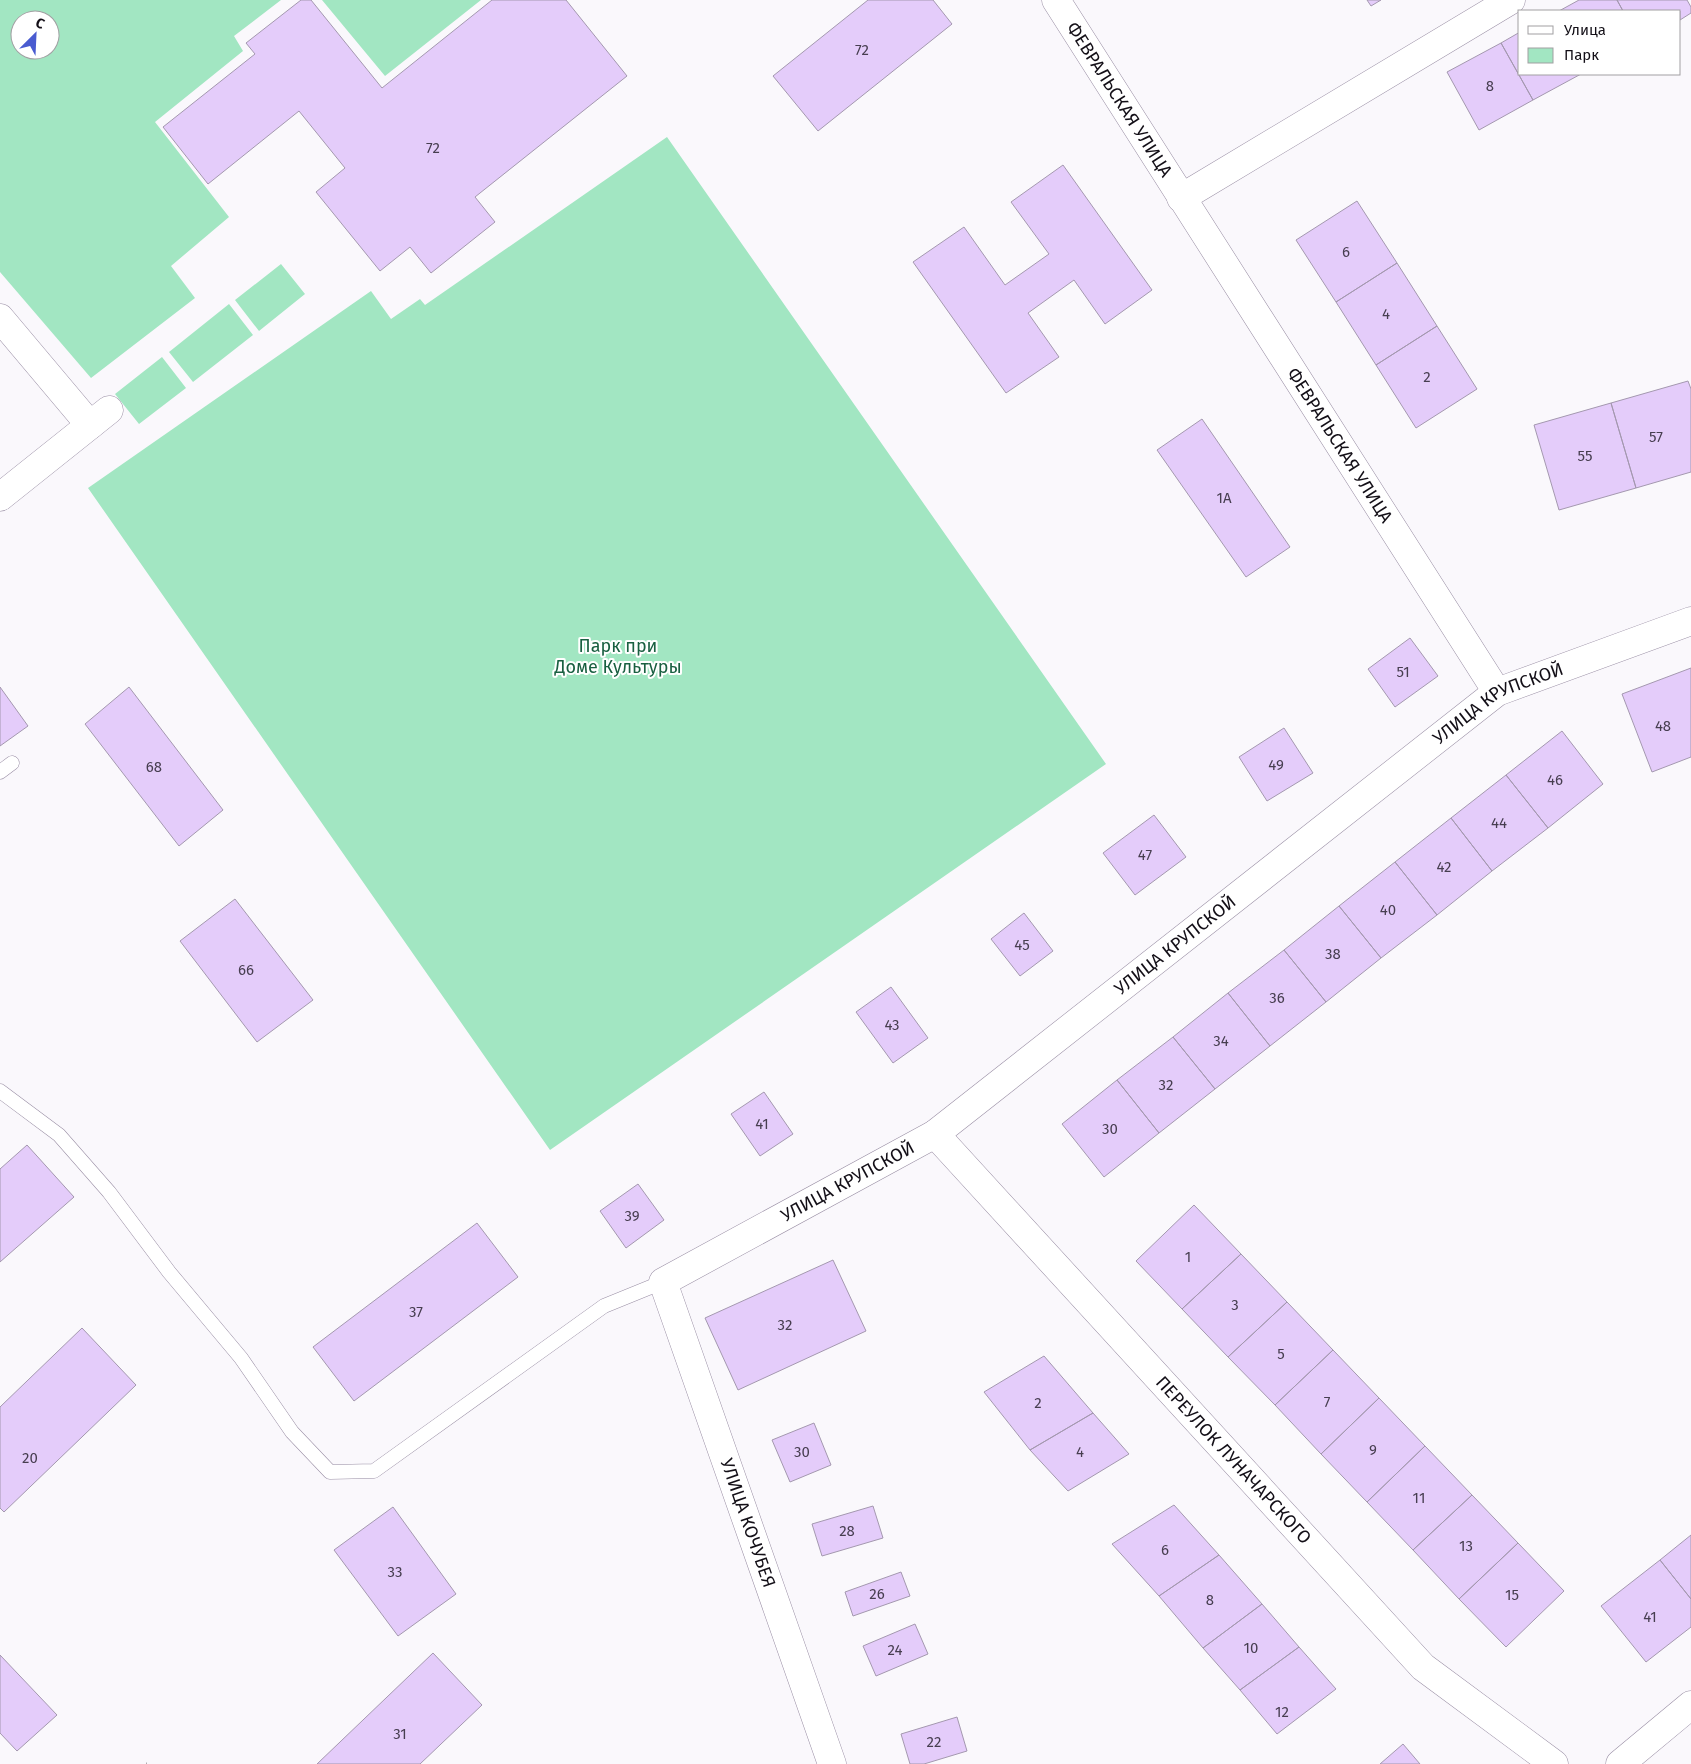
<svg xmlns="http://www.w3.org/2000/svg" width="1691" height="1764" font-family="'Fira Sans',sans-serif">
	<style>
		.green { fill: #a2e6c2; fill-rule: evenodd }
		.building { fill: #e4ccfa; stroke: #a498af }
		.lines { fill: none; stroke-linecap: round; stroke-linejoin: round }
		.service-casing { stroke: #998ea4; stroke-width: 15 }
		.minor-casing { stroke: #998ea4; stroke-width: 29 }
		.path { stroke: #adabb0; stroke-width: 3; stroke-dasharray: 2.5 2.5; stroke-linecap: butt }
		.service { stroke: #fff; stroke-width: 14 }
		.minor { stroke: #fff; stroke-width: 28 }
		.labels { text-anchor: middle; stroke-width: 4; stroke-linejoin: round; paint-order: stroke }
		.number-label { font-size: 15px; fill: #473e50 }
		.street-label { font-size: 18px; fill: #130f17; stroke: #fff }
		.park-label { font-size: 18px; fill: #196041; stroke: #fff }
	</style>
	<rect width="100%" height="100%" fill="#faf8fc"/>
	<path class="green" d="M0 0H281L234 36 243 51 155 122 229 217 171 266 195 298 91 378 0 272ZM20 20H50V50H20Z
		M322 0H481L385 76Z
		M667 137 1106 764 550 1150 88 488 371 291 391 319 420 299 425 305Z
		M281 264 305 294 259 331 235 300Z
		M229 304 253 335 193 382 169 352Z
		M162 357 186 388 139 424 115 394Z"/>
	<path class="building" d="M301 0H311L382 88 492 0H566L627 76 475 197 495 222 431 273 410 247 380 271 316 192 345 168 299 111 208 184 163 127 255 54 246 43Z
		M868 0H933L952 24 818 131 773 76Z
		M1367 0H1381L1371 6Z
		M1579 0H1617L1623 11H1559Z
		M1617 0H1687L1691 7V13L1680 20V11H1623Z
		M1520 32V74H1581L1533 100 1501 43Z
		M1501 43 1533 100 1479 130 1447 72Z
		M1063 165 1152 290 1105 324 1074 280 1028 313 1059 357 1006 393 913 262 964 227 1005 285 1049 254 1011 202Z
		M1357 201 1397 263 1336 302 1296 240Z
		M1397 263 1437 326 1376 365 1336 302Z
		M1437 326 1477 389 1416 428 1376 365Z
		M1688 381 1691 389V472L1636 488 1611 403Z
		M1611 403 1636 488 1559 510 1534 425Z
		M1202 419 1290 547 1246 577 1157 450Z
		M1410 638 1438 676 1395 707 1368 669Z
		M1691 668V757L1652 772 1622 694Z
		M0 687 28 726 0 746Z
		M129 687 223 810 179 846 85 724Z
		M1284 728 1313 773 1267 801 1239 757Z
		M1562 731 1603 784 1548 828 1506 775Z
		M1506 775 1548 828 1492 871 1451 818Z
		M1154 815 1186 857 1135 895 1103 853Z
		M1451 818 1492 871 1437 915 1395 862Z
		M1395 862 1437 915 1381 958 1339 906Z
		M235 899 313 1000 257 1042 180 941Z
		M1339 906 1381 958 1326 1002 1284 950Z
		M1024 913 1053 951 1020 976 991 939Z
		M1284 950 1326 1002 1270 1046 1228 993Z
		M891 987 928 1038 893 1063 856 1012Z
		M1228 993 1270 1046 1215 1089 1173 1037Z
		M1173 1037 1215 1089 1159 1133 1117 1080Z
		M1117 1080 1159 1133 1104 1177 1062 1124Z
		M764 1092 793 1134 760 1156 731 1114Z
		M27 1145 74 1197 0 1262V1169Z
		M638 1184 664 1220 626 1248 600 1211Z
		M1194 1205 1241 1254 1182 1309 1136 1261Z
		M477 1223 518 1277 354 1401 313 1347Z
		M1241 1254 1287 1302 1228 1357 1182 1309Z
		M833 1260 866 1331 738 1390 705 1318Z
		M1287 1302 1333 1350 1275 1405 1228 1357Z
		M82 1328 136 1385 4 1512 0 1508V1407Z
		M1333 1350 1379 1398 1321 1454 1275 1405Z
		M1044 1356 1093 1413 1030 1450 984 1392Z
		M1379 1398 1425 1446 1367 1502 1321 1454Z
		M1093 1413 1129 1454 1068 1491 1030 1450Z
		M814 1423 831 1465 790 1482 772 1440Z
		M1425 1446 1472 1495 1413 1550 1367 1502Z
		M1472 1495 1518 1543 1459 1599 1413 1550Z
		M1174 1505 1219 1555 1159 1596 1112 1544Z
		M873 1506 883 1538 822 1556 812 1524Z
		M393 1507 456 1594 398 1636 334 1550Z
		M1691 1535V1599L1660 1560Z
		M1518 1543 1564 1591 1506 1647 1459 1599Z
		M1219 1555 1262 1604 1203 1648 1159 1596Z
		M1660 1560 1691 1599V1627L1646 1662 1601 1606Z
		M901 1572 910 1596 853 1616 845 1592Z
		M1262 1604 1299 1647 1240 1690 1203 1648Z
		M915 1624 928 1654 876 1676 863 1646Z
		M1299 1647 1336 1689 1277 1734 1240 1690Z
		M433 1653 482 1705 420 1764H317Z
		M0 1655 57 1715 17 1751 0 1733Z
		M957 1717 967 1751 924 1764H910L901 1734Z
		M1403 1744 1420 1764H1380Z"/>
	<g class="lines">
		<g class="service-casing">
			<path id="service" d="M0 772 12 763
				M0 1091 59 1135 109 1192 169 1272 241 1358 292 1432 330 1472 374 1471 604 1306 663 1282"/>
		</g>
		<g class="minor-casing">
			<g id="minor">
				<path id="s1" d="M1056 0 1497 692"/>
				<path d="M1181 198 1511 0"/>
				<path d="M0 318 90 425"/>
				<path d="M0 497 109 410"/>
				<path id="s2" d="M935 1134 1423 1667 1554 1764"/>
				<path id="s3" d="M832 1764 663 1282 935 1134 1497 692 1691 621"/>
				<path d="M1620 1764 1691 1705"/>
			</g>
		</g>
		<path class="path" d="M146 1764H147"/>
		<use href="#service" class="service"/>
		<use href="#minor" class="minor"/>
	</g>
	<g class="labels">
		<g class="number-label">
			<text x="862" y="55">72</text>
			<text x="1490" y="91">8</text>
			<text x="433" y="153">72</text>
			<text x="1346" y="257">6</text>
			<text x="1386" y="319">4</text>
			<text x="1427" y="382">2</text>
			<text x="1656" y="442">57</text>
			<text x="1585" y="461">55</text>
			<text x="1224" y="503">1А</text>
			<text x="1403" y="677">51</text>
			<text x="1663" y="731">48</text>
			<text x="1276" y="770">49</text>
			<text x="154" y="772">68</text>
			<text x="1555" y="785">46</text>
			<text x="1499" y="828">44</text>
			<text x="1145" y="860">47</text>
			<text x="1444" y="872">42</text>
			<text x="1388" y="915">40</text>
			<text x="1022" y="950">45</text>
			<text x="1333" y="959">38</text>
			<text x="246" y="975">66</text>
			<text x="1277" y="1003">36</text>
			<text x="892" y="1030">43</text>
			<text x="1221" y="1046">34</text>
			<text x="1166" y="1090">32</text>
			<text x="762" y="1129">41</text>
			<text x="1110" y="1134">30</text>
			<text x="632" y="1221">39</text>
			<text x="1188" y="1262">1</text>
			<text x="1235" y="1310">3</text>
			<text x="416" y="1317">37</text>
			<text x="785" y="1330">32</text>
			<text x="1281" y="1359">5</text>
			<text x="1327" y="1407">7</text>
			<text x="1038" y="1408">2</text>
			<text x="1373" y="1455">9</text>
			<text x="802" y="1457">30</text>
			<text x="1080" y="1457">4</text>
			<text x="30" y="1463">20</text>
			<text x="1419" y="1503">11</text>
			<text x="847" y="1536">28</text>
			<text x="1466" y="1551">13</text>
			<text x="1165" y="1555">6</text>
			<text x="395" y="1577">33</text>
			<text x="877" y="1599">26</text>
			<text x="1512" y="1600">15</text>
			<text x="1210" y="1605">8</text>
			<text x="1650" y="1622">41</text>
			<text x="1251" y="1653">10</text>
			<text x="895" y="1655">24</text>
			<text x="1282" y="1717">12</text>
			<text x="400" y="1739">31</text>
			<text x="934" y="1747">22</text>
		</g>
		<g class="street-label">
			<text dy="6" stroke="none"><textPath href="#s1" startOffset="118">ФЕВРАЛЬСКАЯ УЛИЦА</textPath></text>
			<text dy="6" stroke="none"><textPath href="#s1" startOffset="528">ФЕВРАЛЬСКАЯ УЛИЦА</textPath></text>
			<text dy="6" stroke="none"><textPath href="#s3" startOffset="1531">УЛИЦА КРУПСКОЙ</textPath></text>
			<text dy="6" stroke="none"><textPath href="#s3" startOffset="1126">УЛИЦА КРУПСКОЙ</textPath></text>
			<text dy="6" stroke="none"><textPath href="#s3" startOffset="721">УЛИЦА КРУПСКОЙ</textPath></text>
			<text dy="6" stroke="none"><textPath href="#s2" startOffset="442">ПЕРЕУЛОК ЛУНАЧАРСКОГО</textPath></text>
			<text transform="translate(748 1523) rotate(71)" y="6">УЛИЦА КОЧУБЕЯ</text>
		</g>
		<g class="park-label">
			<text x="618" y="652">Парк при<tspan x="618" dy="21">Доме Культуры</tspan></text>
		</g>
	</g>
	<rect x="1518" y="10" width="162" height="65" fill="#ffffff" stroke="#a19fa2"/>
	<rect x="1528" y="26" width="25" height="8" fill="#ffffff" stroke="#a19fa2"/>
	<text x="1564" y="35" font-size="15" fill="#130f17">Улица</text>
	<rect x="1528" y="48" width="25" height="15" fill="#a2e6c2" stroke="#a19fa2"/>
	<text x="1564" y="60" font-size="15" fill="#130f17">Парк</text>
	<g transform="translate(35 35) rotate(24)"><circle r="24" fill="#ffffff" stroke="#a19fa2"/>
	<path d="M0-4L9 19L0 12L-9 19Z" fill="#495bd0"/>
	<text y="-8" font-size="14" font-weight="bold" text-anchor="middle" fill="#130f17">С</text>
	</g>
</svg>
